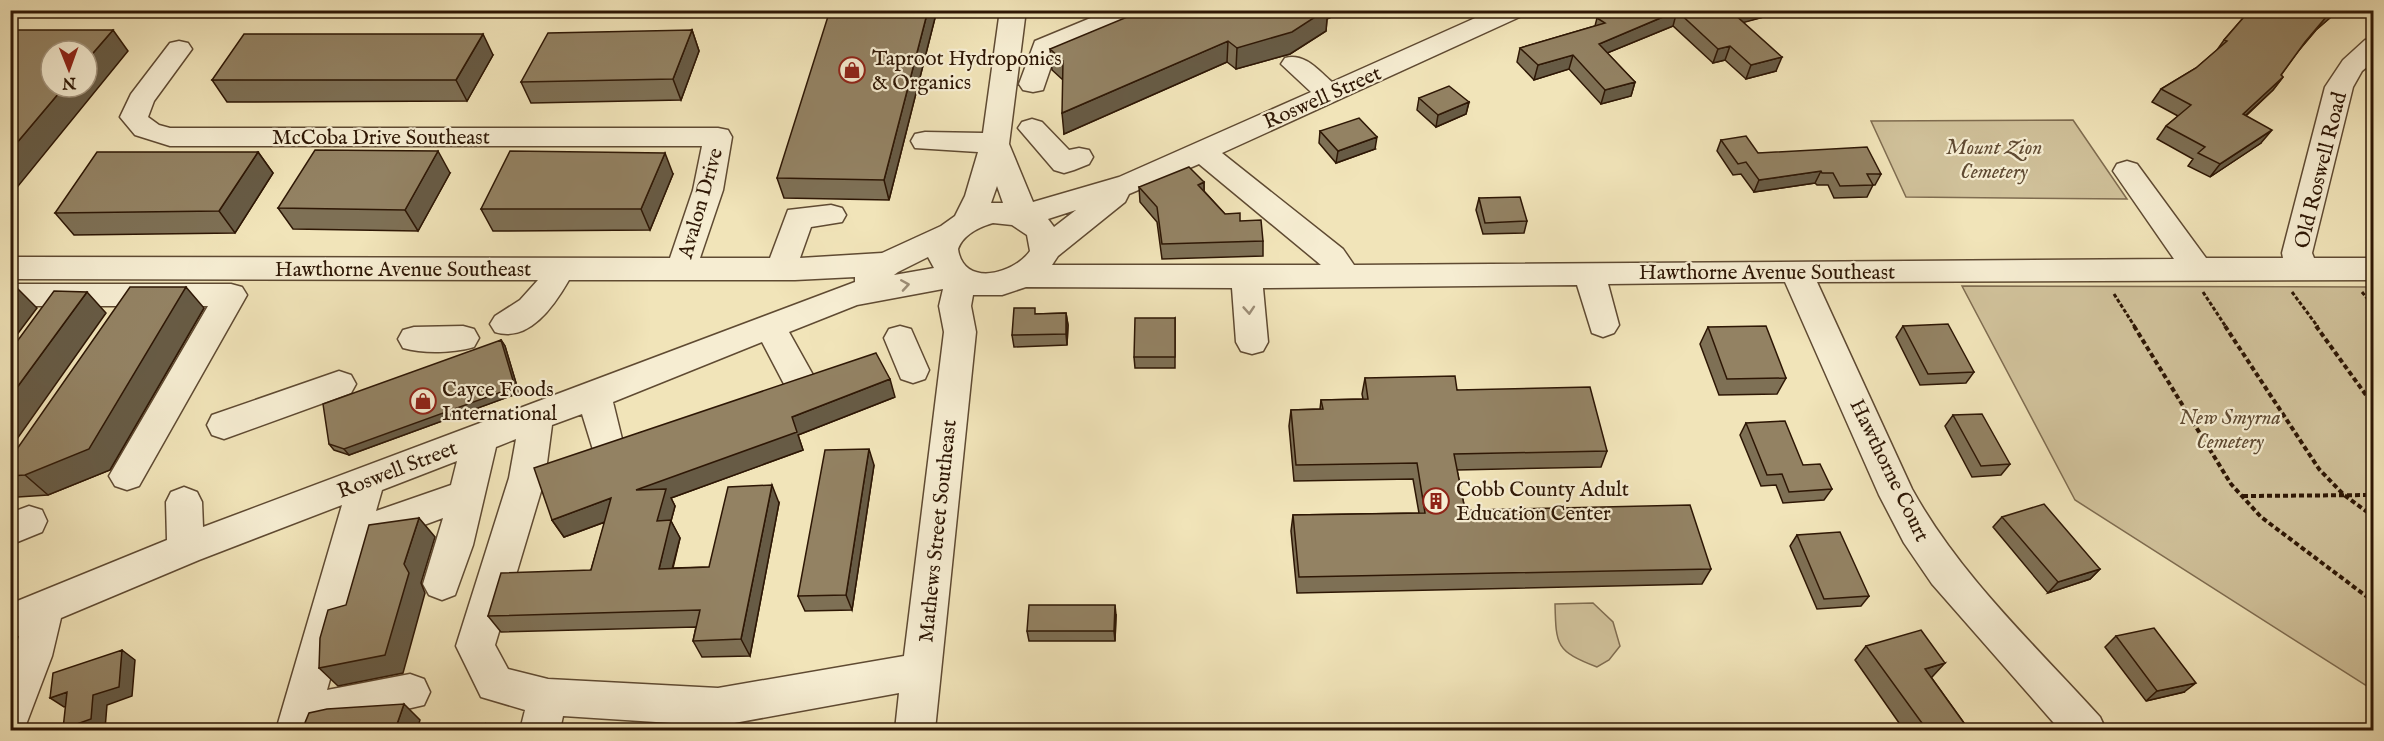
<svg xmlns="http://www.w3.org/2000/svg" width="2384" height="741" font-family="'IM FELL English',serif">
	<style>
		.green { fill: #d0c19a; stroke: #7f6c50; stroke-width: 1.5 }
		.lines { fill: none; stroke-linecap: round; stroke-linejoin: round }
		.minor-casing { stroke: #5f4a32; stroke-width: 3 }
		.path-far1 { stroke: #2e1705; stroke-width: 3; stroke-dasharray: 4 2; stroke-linecap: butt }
		.path { stroke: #2e1705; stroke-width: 4; stroke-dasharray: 5 3; stroke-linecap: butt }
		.minor { fill: #f6edd2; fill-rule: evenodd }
		.wall { fill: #7e7055; stroke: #2e1705; stroke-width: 1.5 }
		.shaded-wall { fill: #675b45; stroke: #2e1705; stroke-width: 1.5 }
		.building { fill: #938263; stroke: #2e1705; stroke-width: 1.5 }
		.oneway { stroke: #9c8d76 }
		.labels { text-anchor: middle; stroke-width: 4.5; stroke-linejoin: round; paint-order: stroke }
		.poi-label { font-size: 21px; fill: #2e1705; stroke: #f6edd2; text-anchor: start }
		.street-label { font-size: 21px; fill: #2e1705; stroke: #f6edd2 }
		.park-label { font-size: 21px; font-style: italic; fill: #5f4a32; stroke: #f6edd2 }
	</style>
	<rect width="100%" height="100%" fill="#f1e4b9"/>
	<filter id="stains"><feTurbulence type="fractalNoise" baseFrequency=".00333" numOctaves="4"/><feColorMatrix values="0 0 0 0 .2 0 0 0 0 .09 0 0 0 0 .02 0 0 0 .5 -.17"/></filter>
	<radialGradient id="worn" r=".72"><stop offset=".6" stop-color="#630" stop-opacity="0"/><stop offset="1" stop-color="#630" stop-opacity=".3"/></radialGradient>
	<path class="green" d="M2073 120 2127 199 1906 197 1871 121Z
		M1962 286 2373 287V690L2075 500Z
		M1593 603 1613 622 1620 646 1609 660 1597 667C1556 651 1556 646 1555 604Z"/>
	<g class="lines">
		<g class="minor-casing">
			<path id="minor" d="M1000 10H1026L1009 144 1033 202 1119 177 1311 92 1281 64 1285 58C1305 53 1318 70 1332 82L1493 10H1527L1524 15 1222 153 1343 249 1354 265 2174 259 2113 171 2117 164 2127 161 2137 164 2206 258H2283L2282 253 2325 87 2343 60 2365 40 2374 38V61L2362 71 2353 87 2312 253 2314 258H2374V280L1817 282 1912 489C1960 576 2034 644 2100 717L2106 730H2060L1932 584 1904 543 1879 495 1785 282 1608 284 1619 325 1614 333 1603 337 1592 333 1577 285 1263 288 1268 342 1263 351 1252 354 1241 351 1236 342 1232 288 1026 287 1002 295H973L971 306 976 332 935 730H895L899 693 718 726 563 716 560 730H520L525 710 481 697 456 646 509 478 516 439 496 447 473 545 455 595 442 600 429 595 423 584 443 518 367 546 327 690 410 674 424 679 430 692 424 705 316 730H276L342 505 199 560 61 618 52 656 24 730H10V664L19 636 10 639V604L167 540 166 502 171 492 184 487 197 492 202 502 203 527 855 282V277L795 280H569C554 306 529 343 495 332L490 324 495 316 520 300 538 280 10 279V257L670 258 693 190 702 146H170L135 135 120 117 131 94 170 43 179 41 188 43 192 49 154 101 148 117 159 125 170 128H718L728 130 732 137 723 190 700 258H770L788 210 831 205 842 208 846 215 842 222 811 227 800 258 882 253 941 226 955 216 965 196 978 152 915 148 911 141 915 134 925 132 983 133ZM1199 164 1321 265H1052L1058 256 1125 202 1129 194ZM997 186 1003 203H991ZM1076 210 1054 227 1048 219ZM993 223 1012 225 1027 235 1030 251C1013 275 963 287 958 249 963 235 979 227 993 223ZM928 257 934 268 894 275 898 272ZM943 289 939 306 944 332 904 656 718 688 548 679 508 669 495 645 545 478 552 425 582 414 594 453 606 457 618 453 623 443 613 402 762 342 784 384 796 388 808 384 813 375 789 332 857 305ZM457 461 451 485 376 511 382 490Z
				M1110 10H1145L1142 15 1056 52 1043 90 1033 92 1023 90 1019 84 1035 41Z
				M1032 119 1042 122 1069 150 1079 148 1089 150 1093 157 1089 164 1074 170 1064 173 1054 170 1018 128 1022 122Z
				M10 284H231L242 287 247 295 139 486 127 490 115 486 109 476 208 306H10Z
				M463 326 474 329 479 338 474 347C453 353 424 354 403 348L398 339 403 330 414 327Z
				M900 326 911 329 929 370 925 379 913 383 901 379 884 338 889 329Z
				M339 371 351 375 356 384 351 393 224 439 212 435 207 425 212 415Z
				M29 506 42 510 47 521 42 532 10 545V513Z"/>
		</g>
		<path class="path-far1" d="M2203 292 2226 327
			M2292 292 2318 327
			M2362 292 2374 307
			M2114 294 2135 327"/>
		<path class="path" d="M2134 326 2231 484 2261 517 2374 602
			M2225 326 2319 469 2344 495 2374 517
			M2316 326 2374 406
			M2243 496 2374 495"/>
		<use href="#minor" class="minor"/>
	</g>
	<path class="wall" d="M937 10 889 200 784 198 777 178Z
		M1615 10H1780L1779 13 1743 22 1776 71 1746 79 1725 60 1713 63 1673 26 1607 53 1635 82 1631 96 1601 104 1569 69 1534 80 1517 62 1520 48 1595 26 1597 18Z
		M2250 10H2339L2316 30 2299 50 2281 75 2283 77 2273 90 2246 116 2261 143 2210 177 2188 166 2193 159 2157 139 2166 126 2178 116 2152 102 2161 89 2196 68 2217 50 2224 40Z
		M1327 19 1326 31 1290 54 1236 69 1227 62 1064 134 1063 80 1052 70 1050 49Z
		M692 30 699 51 681 100 531 103 521 82Z
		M493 55 467 101 227 102 212 80Z
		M1419 98 1469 102 1466 114 1436 127 1417 110Z
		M1320 131 1375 149 1336 163 1319 143Z
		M1721 140 1758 153 1881 174 1875 185H1873L1867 197 1834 198 1828 185H1817L1815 183 1754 192 1741 174 1733 175 1717 151Z
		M258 152 273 173 235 233 74 235 55 213Z
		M450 173 418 231 293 229 278 208Z
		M673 174 650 230 493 231 481 209Z
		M1204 182V191L1225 214 1240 221 1263 241V256L1162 259 1157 222 1140 202 1139 187Z
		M1479 198 1527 221 1524 233 1483 234 1476 210Z
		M204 308 110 470 48 495 18 497 10 490V459Z
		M1066 313 1068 325 1067 345 1014 347 1012 335 1036 314Z
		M1175 318V368H1135L1134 357Z
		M1903 326 1974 372 1966 383 1920 385 1896 337Z
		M1708 327 1786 378 1777 394 1719 395 1700 344Z
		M501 340 505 346 519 393 349 455 334 450 329 444Z
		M1365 378 1457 390 1607 451 1601 467 1457 470 1465 510 1711 569 1702 584 1297 593 1291 531 1293 515 1419 513 1413 479 1294 481 1289 426 1291 410 1320 409 1321 400 1363 399 1362 394Z
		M895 397 798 435 803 450 671 498 675 506 671 521 680 538 673 568 709 567 779 503 750 656 702 657 693 641 696 627 501 632 488 616 591 570 605 522 564 537 552 520Z
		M1953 415 2010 464 2001 475 1972 477 1945 426Z
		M1746 423 1803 465 1832 489 1824 500 1783 503 1776 485 1761 486 1740 435Z
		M874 465 852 610 805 611 798 596Z
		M2002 517 2100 569 2090 579 2048 593 1993 527Z
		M1797 535 1869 596 1861 606 1817 609 1790 546Z
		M1116 615 1115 641H1029L1027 631Z
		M2116 636 2184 692 2146 701 2105 647Z
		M1866 646 1932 677H1931L1964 723 1956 730H1904L1855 660Z"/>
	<path class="shaded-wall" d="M928 10H937L889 200 884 180Z
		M1318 10H1348L1327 19 1326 31 1290 54 1236 69 1237 48Z
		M1739 10H1780L1779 13 1727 27 1732 12Z
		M2334 10H2339L2316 30 2295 55 2326 17Z
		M1677 11 1673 26 1595 58 1599 44Z
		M113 30 128 51 10 196V151L64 87H87V60Z
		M692 30 699 51 681 100 673 79Z
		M483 34 493 55 467 101 456 80Z
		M1228 41 1227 62 1064 134 1062 113Z
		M1730 46 1725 60 1713 63 1718 49Z
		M1573 55 1569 69 1534 80 1538 65Z
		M1782 57 1776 71 1746 79 1751 65Z
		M2283 77 2273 90 2233 127 2243 114Z
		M1635 82 1631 96 1601 104 1605 90Z
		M1469 102 1466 114 1436 127 1438 115Z
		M2272 130 2261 143 2210 177 2220 164Z
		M1377 137 1375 149 1336 163 1338 151Z
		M438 151 450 173 418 231 405 210Z
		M258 152 273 173 235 233 219 211Z
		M665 153 673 174 650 230 641 209Z
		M1821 171 1815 183 1754 192 1759 180Z
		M1204 182V198L1198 185Z
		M16 287 37 308 10 344V294Z
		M186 287 204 308 110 470 48 495 25 475Z
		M87 292 106 313 10 449V397Z
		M1066 313 1068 325 1067 345 1066 334Z
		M501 340 505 346 519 393 349 455 344 449Z
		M890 379 895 397 798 435 803 450 671 498 675 506 671 521 680 538 668 585 659 569 666 538 636 490 792 417Z
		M869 449 874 465 852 610 846 595Z
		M772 485 779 503 750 656 741 639Z
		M611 498 621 516 564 537 552 520Z
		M419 518 435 537 421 583 425 593 403 673 338 686 319 668 404 564Z
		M2100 569 2090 579 2048 593 2058 582Z
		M1115 605 1116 615 1115 641 1114 631Z
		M122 650 135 660 132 696 107 705 105 729 100 730H64L63 729 93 695Z
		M1945 663 1932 677 1912 683 1925 669Z
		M2196 683 2184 692 2146 701 2157 691Z
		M67 692 81 702 64 707 50 698Z
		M404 704 420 720 417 730H395Z
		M1964 723 1956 730H1939Z
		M486 724 492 730H484Z"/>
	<path class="building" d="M830 10H928L884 180 777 178Z
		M1144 10H1326L1292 32 1237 48 1228 41 1062 113 1063 61 1050 49Z
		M1615 10H1739L1732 12 1782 57 1751 65 1730 46 1718 49 1677 11 1599 44 1635 82 1605 90 1573 55 1538 65 1520 48 1605 23 1597 18Z
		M2250 10H2334L2326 17 2305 42 2281 75 2283 77 2243 114 2272 130 2220 164 2198 153 2205 147 2166 126 2191 105 2161 89 2196 68 2227 41 2224 40Z
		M14 30H113L87 60V51H51V87H64L10 151V34Z
		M692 30 673 79 521 82 548 33Z
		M244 34H483L456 80H212Z
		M1449 86 1469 102 1438 115 1419 98Z
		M1359 118 1377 137 1338 151 1320 131Z
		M1746 136 1758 153 1867 147 1881 174H1867L1873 185 1840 186 1833 173H1822L1821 171 1759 180 1746 162 1738 164 1721 140Z
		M315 150 438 151 405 210 278 208Z
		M510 151 665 153 641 209H481Z
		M97 152H258L219 211 55 213Z
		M1189 167 1204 182 1198 185 1225 214 1240 213V221L1261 220 1263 241 1162 244 1157 207 1139 187Z
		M1520 197 1527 221 1485 223 1479 198Z
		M10 287H16L10 294Z
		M130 287H186L89 449 25 475 10 476V459Z
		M54 291 87 292 10 397V351Z
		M1014 308H1035V314L1066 313V334L1012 335Z
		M1135 318H1175V357H1134Z
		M1948 324 1974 372 1928 374 1903 326Z
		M1766 326 1786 378 1727 379 1708 327Z
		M501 340 515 387 344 449 329 444 323 404Z
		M876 353 890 379 792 417 797 432 636 490 666 489 657 521 671 520 659 569 709 567 728 487 772 485 741 639 693 641 700 610 488 616 501 573 591 570 611 498 552 520 534 468Z
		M1455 376 1457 390 1590 387 1607 451 1454 454 1465 510 1690 505 1711 569 1299 577 1293 515 1425 513 1417 463 1296 465 1291 410 1323 409 1321 400 1368 399 1365 378Z
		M1982 414 2010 464 1981 466 1953 415Z
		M1785 421 1803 465 1820 464 1832 489 1789 492 1782 474 1767 475 1746 423Z
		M869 449 846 595 798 596 825 450Z
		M2044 504 2100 569 2058 582 2002 517Z
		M419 518 404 564 409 573 385 655 319 668 320 638 328 610 346 605 369 525Z
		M1840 532 1869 596 1824 599 1797 535Z
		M1029 605H1115L1114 631H1027Z
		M2154 628 2196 683 2157 691 2116 636Z
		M1921 630 1945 663 1925 669 1964 723 1939 730H1927L1866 646Z
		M122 650 119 687 93 695 91 719 63 729 67 692 50 698 53 673Z
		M404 704 395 730 486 724 484 730H302L309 713 327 709Z"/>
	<defs><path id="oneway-chevron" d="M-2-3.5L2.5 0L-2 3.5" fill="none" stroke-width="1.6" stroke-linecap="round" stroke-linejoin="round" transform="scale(1.5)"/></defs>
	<g class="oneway">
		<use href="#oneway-chevron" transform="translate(905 285) rotate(-9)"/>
		<use href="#oneway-chevron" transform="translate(1249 310) rotate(86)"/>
	</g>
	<defs>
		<g id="shop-ring" transform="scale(1.35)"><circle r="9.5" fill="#f6edd2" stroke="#8f2418" stroke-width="1.5"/><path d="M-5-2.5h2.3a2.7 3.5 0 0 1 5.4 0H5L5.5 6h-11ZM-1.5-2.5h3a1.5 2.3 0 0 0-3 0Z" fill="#8f2418"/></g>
		<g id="building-ring" transform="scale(1.35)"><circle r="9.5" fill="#f6edd2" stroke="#8f2418" stroke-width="1.5"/><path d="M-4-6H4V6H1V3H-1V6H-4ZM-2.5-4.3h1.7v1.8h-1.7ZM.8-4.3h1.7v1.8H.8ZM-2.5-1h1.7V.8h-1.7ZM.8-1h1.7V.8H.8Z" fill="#8f2418"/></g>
	</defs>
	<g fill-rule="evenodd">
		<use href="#shop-ring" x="852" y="70"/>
		<use href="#shop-ring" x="423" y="401"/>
		<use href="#building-ring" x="1436" y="501"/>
	</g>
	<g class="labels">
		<g class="poi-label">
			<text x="872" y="65">Taproot Hydroponics<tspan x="872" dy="24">&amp; Organics</tspan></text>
			<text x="442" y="396">Cayce Foods<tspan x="442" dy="24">International</tspan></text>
			<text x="1456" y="496">Cobb County Adult<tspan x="1456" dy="24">Education Center</tspan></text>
		</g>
		<g class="street-label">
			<text transform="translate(1322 97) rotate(-24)" y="7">Roswell Street</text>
			<text x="381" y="144">McCoba Drive Southeast</text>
			<text transform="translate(2320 170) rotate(-76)" y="7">Old Roswell Road</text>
			<text transform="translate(700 203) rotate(-74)" y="7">Avalon Drive</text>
			<text x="403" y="276">Hawthorne Avenue Southeast</text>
			<text x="1767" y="279">Hawthorne Avenue Southeast</text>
			<text transform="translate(397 469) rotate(-21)" y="7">Roswell Street</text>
			<text transform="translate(1890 470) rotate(64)" y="7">Hawthorne Court</text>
			<text transform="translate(937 531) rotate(-84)" y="7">Mathews Street Southeast</text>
		</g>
		<g class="park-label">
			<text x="1994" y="154">Mount Zion<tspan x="1994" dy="24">Cemetery</tspan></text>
			<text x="2230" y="424">New Smyrna<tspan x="2230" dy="24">Cemetery</tspan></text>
		</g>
	</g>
	<rect width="2384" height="741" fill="none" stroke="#f1e4b9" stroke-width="36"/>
	<rect x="12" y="12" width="2360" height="717" fill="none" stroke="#2e1705" stroke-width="3"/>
	<rect x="18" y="18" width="2348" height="705" fill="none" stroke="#2e1705" stroke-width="1.5"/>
	<g transform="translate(69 69) rotate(179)"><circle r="28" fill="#f6edd2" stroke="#a69780" stroke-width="1.5"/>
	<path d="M0-4.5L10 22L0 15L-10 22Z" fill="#8f2418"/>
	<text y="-9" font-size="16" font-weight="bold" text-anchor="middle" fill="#2e1705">N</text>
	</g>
	<rect width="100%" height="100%" filter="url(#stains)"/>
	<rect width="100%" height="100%" fill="url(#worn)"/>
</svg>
